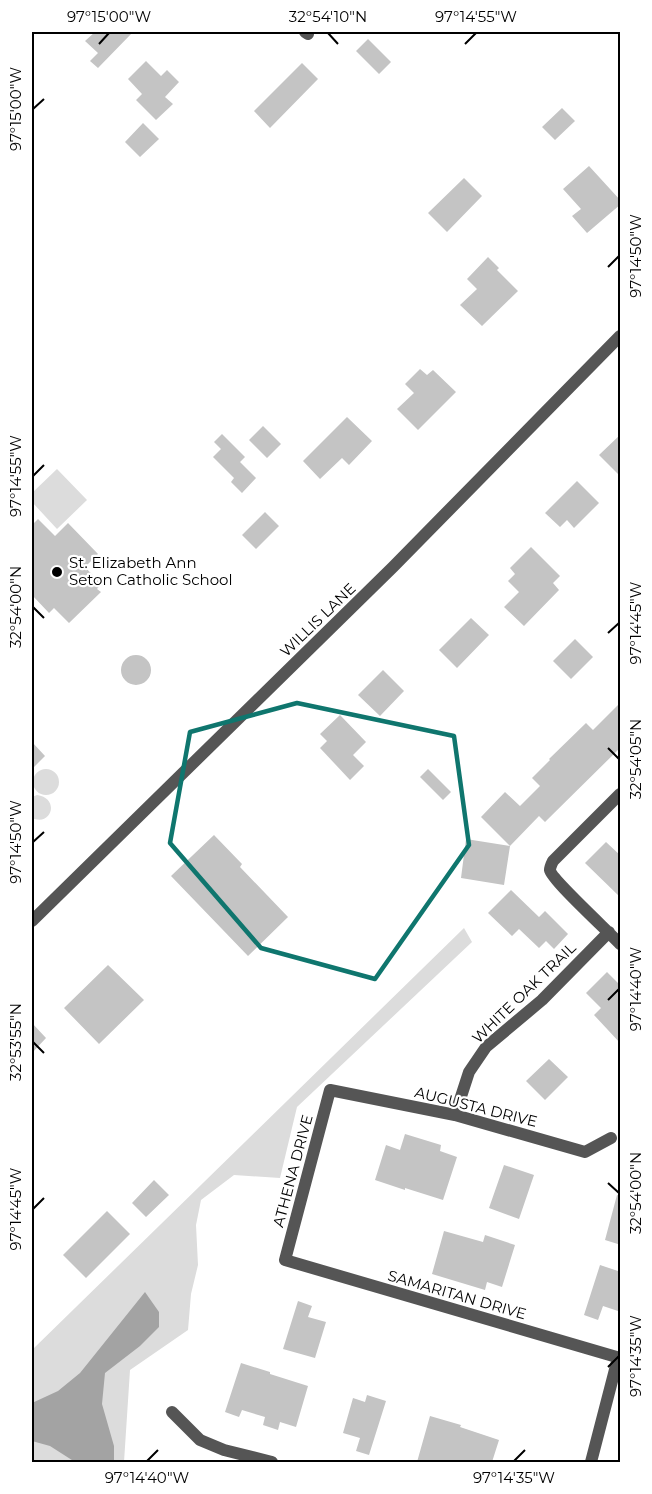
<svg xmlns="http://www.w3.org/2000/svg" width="652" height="1494" font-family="Montserrat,sans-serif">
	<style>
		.green { fill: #dcdcdc }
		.water { fill: #a3a3a3 }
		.building { fill: #c4c4c4 }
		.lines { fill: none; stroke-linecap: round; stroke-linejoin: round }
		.minor { stroke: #555; stroke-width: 12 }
		.tertiary { stroke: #555; stroke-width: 12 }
		.marked { fill: none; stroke: #0f766e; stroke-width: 4.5; stroke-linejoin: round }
		.ticks { fill: none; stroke: #000; stroke-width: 2 }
		.poi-dot { fill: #000; stroke: #fff; stroke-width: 2 }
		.labels { text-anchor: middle; stroke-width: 4.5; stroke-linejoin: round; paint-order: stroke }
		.poi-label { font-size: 15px; fill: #000; stroke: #fff; text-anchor: start }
		.street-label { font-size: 15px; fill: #000; stroke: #fff }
		.neatline { fill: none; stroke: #000; stroke-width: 2 }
		.ticks-label { font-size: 15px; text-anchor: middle; fill: #000 }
	</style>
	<rect width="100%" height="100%" fill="#fff"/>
	<path class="green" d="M57 469 87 500 57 529 32 502V493Z
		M33 782a13 13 0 1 1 26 0a13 13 0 1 1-26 0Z
		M37 795C60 798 52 827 32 818V797Z
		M464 928 472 942 297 1107 280 1178 234 1175 201 1200 196 1225 198 1265 191 1294 188 1330 130 1370 124 1462H32V1350Z"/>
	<path class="water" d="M145 1292 159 1312V1327L140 1346 105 1373 102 1404 114 1446V1462H75L50 1446 32 1441V1403L58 1391 80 1373Z"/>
	<path class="building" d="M95 32H133L98 68 90 61 98 53 85 41Z
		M368 39 391 62 379 74 356 51Z
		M146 61 161 76 167 70 179 82 165 97 173 104 156 120 136 100 142 94 128 79Z
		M302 63 318 79 270 128 254 111Z
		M562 108 575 121 555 140 542 127Z
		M143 123 159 139 140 157 125 142Z
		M589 166 621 201V204L587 233 572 216 581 209 563 189Z
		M464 178 482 196 447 232 428 213Z
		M488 257 499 268 497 270 518 291 482 326 460 305 477 289 467 279Z
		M420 369 427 375 433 370 456 392 418 430 397 409 414 393 405 384Z
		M347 417 372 441 349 465 342 458 320 479 303 461Z
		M263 426 281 444 267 458 249 440Z
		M222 434 245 457 240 462 256 478 242 493 231 482 234 478 213 457 221 449 214 442Z
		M621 434V477L599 455Z
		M577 481 599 503 574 528 567 520 560 527 545 513Z
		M265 512 279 526 256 549 242 535Z
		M38 519 55 536 68 523 98 554 85 567 101 584 97 589 101 592 69 623 54 608 49 613 32 595V525Z
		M531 547 560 576 553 583 559 590 524 626 504 607 519 592 508 581 515 574 510 568Z
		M471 618 489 635 457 668 439 650Z
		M575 639 593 657 571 679 553 661Z
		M121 670a15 15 0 1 1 30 0a15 15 0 1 1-30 0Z
		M383 670 404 691 380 716 358 695Z
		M621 702V747L545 822 539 816 510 846 481 817 505 792 520 806 540 786 532 778 550 760 549 759 586 723 593 730Z
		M340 715 366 742 353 755 364 766 350 780 320 748 327 741 320 734Z
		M32 742 45 756 32 769Z
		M428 769 451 792 443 800 420 777Z
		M214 835 242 864 240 867 288 917 248 956 171 876Z
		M466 839 510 846 504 885 461 878Z
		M606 842 621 856V898L585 863Z
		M511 890 539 917 545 911 568 934 554 949 546 941 539 948 519 929 512 936 488 913Z
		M108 965 144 1000 99 1044 64 1008Z
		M607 972 621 986V1044L594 1015 601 1008 586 993Z
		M32 1023 46 1038 32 1053Z
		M549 1059 568 1077 545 1100 526 1081Z
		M405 1134 441 1145 440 1151 457 1157 443 1200 405 1188V1190L375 1180 386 1145 400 1150Z
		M504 1165 534 1175 519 1219 489 1208Z
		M154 1180 169 1195 146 1217 132 1203Z
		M617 1195 621 1196V1245L605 1240Z
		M107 1211 130 1234 86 1278 63 1255Z
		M444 1231 483 1242 485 1235 515 1245 502 1287 487 1282 485 1290 432 1274Z
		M600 1265 621 1272V1302L618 1311 603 1306 598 1320 584 1315Z
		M298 1301 312 1306 308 1317 326 1322 315 1358 283 1349Z
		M241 1363 270 1372V1374L308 1386 296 1427 280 1422 278 1430 263 1425 265 1417 242 1410 239 1417 225 1412Z
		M367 1395 386 1401 369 1455 356 1451 360 1438 343 1433 353 1398 365 1402Z
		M430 1416 461 1425 460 1427 499 1440 492 1462H417Z"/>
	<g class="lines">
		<path class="minor" d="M305 32 308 34
			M620 794 553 861C552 863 550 867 550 870 551 879 610 933 620 944
			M455 1115 469 1072 486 1047 542 1000 609 932
			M611 1138 585 1152 455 1115 330 1090 285 1260 620 1358
			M172 1412 200 1440 224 1450 272 1462
			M591 1462 618 1358"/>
		<path class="tertiary" d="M32 921 393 567 620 336"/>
	</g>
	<path class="marked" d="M297 703 454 736 469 845 375 979 261 948 170 843 190 732Z"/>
	<path class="ticks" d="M328 33 338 44M99 44 109 33M465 44 476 33M33 109 44 99M608 267 619 256M33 476 44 465M33 607 44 618M608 633 619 623M608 748 619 759M33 842 44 832M608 1000 619 989M33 1042 44 1053M608 1183 619 1193M33 1209 44 1198M608 1367 619 1356M147 1461 158 1450M514 1461 525 1450"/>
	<circle class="poi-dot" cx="57" cy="572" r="6"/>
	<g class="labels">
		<g class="poi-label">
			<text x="69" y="568">St. Elizabeth Ann<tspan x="69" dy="17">Seton Catholic School</tspan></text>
		</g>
		<g class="street-label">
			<text transform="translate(318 620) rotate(-44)" y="5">WILLIS LANE</text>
			<text transform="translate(524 993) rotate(-44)" y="5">WHITE OAK TRAIL</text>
			<text transform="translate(476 1107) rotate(14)" y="5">AUGUSTA DRIVE</text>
			<text transform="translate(293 1171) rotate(-75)" y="5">ATHENA DRIVE</text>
			<text transform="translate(457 1295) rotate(16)" y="5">SAMARITAN DRIVE</text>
		</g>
	</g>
	<rect width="652" height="1494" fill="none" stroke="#ffffff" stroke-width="66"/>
	<rect x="33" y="33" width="586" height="1428" class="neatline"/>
	<g class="ticks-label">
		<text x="109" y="22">97°15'00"W</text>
		<text x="328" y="22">32°54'10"N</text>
		<text x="476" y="22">97°14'55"W</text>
		<text transform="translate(16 109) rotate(-90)" y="5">97°15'00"W</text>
		<text transform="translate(636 256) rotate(-90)" y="5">97°14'50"W</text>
		<text transform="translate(16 476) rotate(-90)" y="5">97°14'55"W</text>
		<text transform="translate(16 607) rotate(-90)" y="5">32°54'00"N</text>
		<text transform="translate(636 623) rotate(-90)" y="5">97°14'45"W</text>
		<text transform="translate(636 759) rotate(-90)" y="5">32°54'05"N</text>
		<text transform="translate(16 842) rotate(-90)" y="5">97°14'50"W</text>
		<text transform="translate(636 989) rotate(-90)" y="5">97°14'40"W</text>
		<text transform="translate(16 1042) rotate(-90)" y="5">32°53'55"N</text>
		<text transform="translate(636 1193) rotate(-90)" y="5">32°54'00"N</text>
		<text transform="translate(16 1209) rotate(-90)" y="5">97°14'45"W</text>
		<text transform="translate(636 1356) rotate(-90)" y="5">97°14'35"W</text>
		<text x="147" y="1483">97°14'40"W</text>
		<text x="514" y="1483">97°14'35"W</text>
	</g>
</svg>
